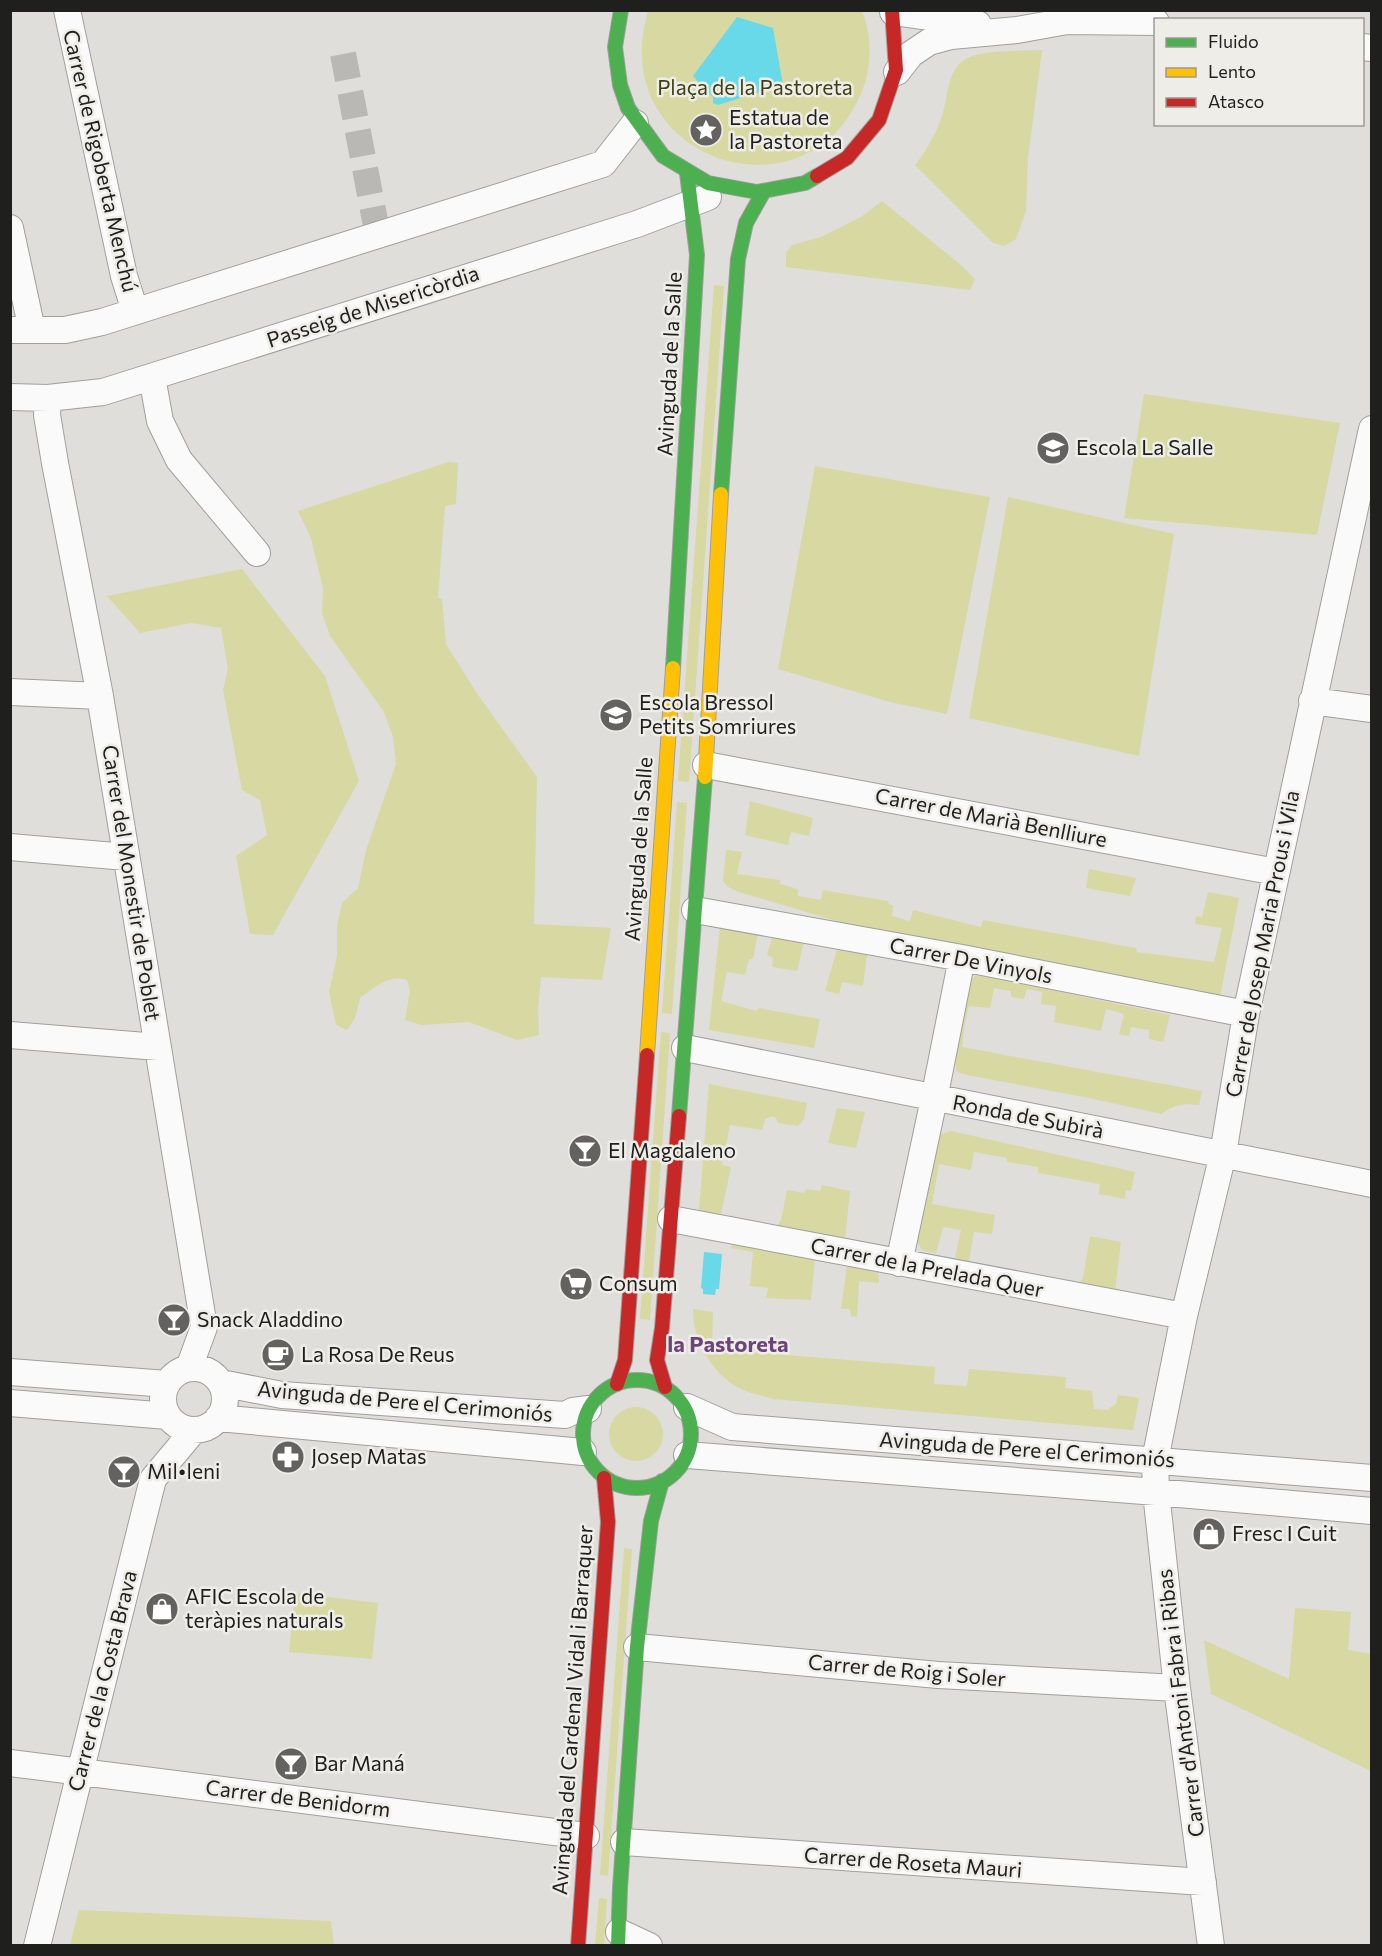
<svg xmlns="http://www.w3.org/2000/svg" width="1382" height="1956" font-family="Commissioner,sans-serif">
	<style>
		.green { fill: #d7d8a2 }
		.water { fill: #68d9e8 }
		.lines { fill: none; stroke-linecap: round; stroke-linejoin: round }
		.street-tunnel { stroke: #b9b8b5; stroke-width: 26; stroke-dasharray: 26 13; stroke-linecap: butt }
		.street-casing { stroke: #a09f9c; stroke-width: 28 }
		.fast-casing { stroke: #a09f9c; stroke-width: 16 }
		.slow-casing { stroke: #a09f9c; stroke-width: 16 }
		.jam-casing { stroke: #a09f9c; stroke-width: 16 }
		.street { stroke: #fafafa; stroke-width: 26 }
		.fast { stroke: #4caf50; stroke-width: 14 }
		.slow { stroke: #ffc107; stroke-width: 14 }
		.jam { stroke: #c62828; stroke-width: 14 }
		.labels { text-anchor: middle; stroke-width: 5; stroke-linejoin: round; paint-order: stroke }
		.park-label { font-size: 21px; fill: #3e3f13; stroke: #eeede7 }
		.poi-label { font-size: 21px; fill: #1f1f1d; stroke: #eeede7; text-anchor: start }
		.street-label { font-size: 21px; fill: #1f1f1d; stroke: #eeede7 }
		.neighbourhood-label { font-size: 22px; font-weight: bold; fill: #6e437b; stroke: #eeede7 }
	</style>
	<rect width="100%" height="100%" fill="#e0dedb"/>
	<path class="green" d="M648 11H862C872 35 872 67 862 91 807 228 604 159 648 11Z
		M1042 50 1028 158 1026 211 1016 239 1004 246 993 243 915 165C927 150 936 133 942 116 949 95 946 65 972 56 990 50 1023 51 1042 50Z
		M882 201 961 265 975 279 970 290 786 267V253L792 245 821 237 861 217Z
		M714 285 724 286 689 782 678 781Z
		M1144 394 1340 423 1317 535 1124 518Z
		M449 462 458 463 456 504 445 506 438 598 442 599 446 644 478 695 537 777 534 924 611 928 602 980 541 977 538 1010 539 1035 517 1040 469 1022 422 1025 405 1020 410 991 407 980C388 974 374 988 360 998L355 1018 347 1030 336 1025 329 992 337 956V926L342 903 358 888 366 850 396 764 393 737 384 712 330 636 322 613 323 588 311 538 298 511Z
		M815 466 990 497 947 714 890 702 778 669Z
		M1008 497 1174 534 1139 756 969 718Z
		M242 569 325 676 359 781 273 935 250 934 236 856 267 835 260 800 242 790 223 690 228 669 221 628 191 623 140 633 107 596Z
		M750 801 813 818 809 836 791 832 788 845 745 835Z
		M677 802 687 803 672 1014 662 1013Z
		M726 850 742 852 737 874 780 880V884L798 889V896L821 900 823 890 888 901 889 904 893 906 892 916 910 921 913 910 981 927 983 920 1136 948 1137 952 1214 962 1222 928 1195 924 1196 916 1202 917 1208 892 1239 898 1220 997 850 925 739 892 728 887 723 881Z
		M1089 869 1136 878 1130 896 1086 888Z
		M720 927 758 932 753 959H749L745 975 727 972 721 1001 756 1011 758 1008 820 1019 814 1048 709 1030Z
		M773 934 804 941 797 971 772 967 773 958 767 955Z
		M837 949 867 955 863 986 842 982 839 994 825 991Z
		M981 975 1170 1015 1163 1042 1149 1039V1030L1131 1027 1129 1036 1119 1034 1124 1014 1106 1009 1101 1031 1054 1022 1056 1006 1041 1004 1042 992 1027 989 1024 999 1011 997V991L994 988 990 1008 969 1006 965 1023 962 1047 1202 1091 1199 1105C1185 1103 1173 1104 1162 1114L1089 1098 967 1075 957 1072C950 1053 964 1005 968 984L975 976Z
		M661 1032 670 1033 650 1320 640 1319Z
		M709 1084 807 1103 804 1119 798 1126 778 1123 776 1118 773 1116 765 1119 762 1130 730 1125 722 1165 731 1167 721 1214 699 1211Z
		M837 1108 865 1112 856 1148 828 1143Z
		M951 1131 1135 1172 1131 1191 1126 1190 1125 1199 1099 1194 1100 1184 1038 1173V1167L1007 1162V1158L974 1152 971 1170 939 1164 932 1204 995 1215 992 1234 974 1232 969 1261 955 1258 961 1230 943 1227 936 1253 922 1250 916 1240 939 1135Z
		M822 1185 850 1191 845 1239 777 1226 781 1220 787 1190 804 1193 806 1189 820 1191Z
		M1090 1236 1121 1242 1115 1291 1078 1285 1083 1278Z
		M732 1243 815 1259 811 1300 766 1298 768 1288 750 1286 753 1252 731 1248Z
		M847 1266 878 1271 879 1283 859 1281 857 1317 851 1316 850 1309H841Z
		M693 1309 713 1312 712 1349 935 1367 934 1384 967 1386 969 1369 1066 1377 1065 1388 1092 1391 1094 1409 1107 1410 1116 1404 1118 1395 1139 1398 1133 1430 773 1399C761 1395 747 1393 737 1387 710 1370 693 1341 693 1309Z
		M609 1434a27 27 0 1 1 54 0a27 27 0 1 1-54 0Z
		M624 1548 632 1549 608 1876 600 1875Z
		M295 1593 378 1603 372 1659 289 1652Z
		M1295 1608 1351 1612 1348 1650 1371 1654V1771L1211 1694 1204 1640 1289 1679Z
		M599 1898 607 1899 604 1945 595 1946Z
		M79 1910 331 1921 334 1945H70Z"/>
	<path class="water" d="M737 17 773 28 783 85 718 105 713 103V97L693 76Z
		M704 1252 722 1254 719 1289H716L715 1295 703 1294V1289L701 1288Z"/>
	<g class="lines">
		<path class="street-tunnel" d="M343 54 378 236"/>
		<g class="street-casing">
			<path id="street" d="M67 10 124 276 135 311
				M893 12 978 24
				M1362 47 1372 48
				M897 72 911 54 929 42 951 36 1017 30 1067 21 1156 22
				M10 228 32 330
				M10 330H65L102 322 603 164 635 123
				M152 377 160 421 179 460 257 553
				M10 397 48 398 103 392 637 224 708 197
				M48 398 47 415 55 463 100 696 204 1327 189 1368
				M10 692 100 696
				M1312 701 1372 709
				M706 765 1276 872
				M10 847 126 857
				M695 910 962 958 1246 1014
				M10 1035 158 1047
				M685 1048 1372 1184
				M671 1219 1184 1316
				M899 1263 934 1099 962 958
				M163 1399a31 31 0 1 1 62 0a31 31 0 1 1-62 0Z
				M10 1372 167 1384
				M221 1383 282 1395 565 1415 573 1411 588 1409
				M10 1403 168 1416
				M687 1407 732 1427 1372 1478
				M218 1418 583 1452
				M687 1455 1156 1492 1372 1511
				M637 1647 938 1675 1177 1688
				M10 1763 586 1836
				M624 1842 1203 1882
				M619 1932 649 1946
				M37 1946 153 1479 194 1430
				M1211 1946 1177 1688 1156 1492 1155 1460 1184 1316 1223 1154 1246 1014 1372 429"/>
		</g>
		<g class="fast-casing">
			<path id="fast" d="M621 10 615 47 620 85 628 108 663 156 708 183 757 192 805 183 817 176
				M721 494 738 259 746 223 764 191
				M673 668 697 255 687 173
				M679 1116 705 777
				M583 1434a54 54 0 1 1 108 0a54 54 0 1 1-108 0Z
				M618 1946 620 1888 637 1647 651 1521 662 1481"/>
		</g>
		<g class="slow-casing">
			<path id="slow" d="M705 777 721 494
				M647 1055 673 668"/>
		</g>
		<g class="jam-casing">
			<path id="jam" d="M817 176 847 158 879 120 896 70 892 10
				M617 1384 625 1360 647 1055
				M665 1387 657 1360 662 1328 679 1116
				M578 1946 608 1522 604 1478"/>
		</g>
		<use href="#street" class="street"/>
		<use href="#fast" class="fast"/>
		<use href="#slow" class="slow"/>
		<use href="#jam" class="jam"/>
	</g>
	<defs>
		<g id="sight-disc" transform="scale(1.725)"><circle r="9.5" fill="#636260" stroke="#eeede7"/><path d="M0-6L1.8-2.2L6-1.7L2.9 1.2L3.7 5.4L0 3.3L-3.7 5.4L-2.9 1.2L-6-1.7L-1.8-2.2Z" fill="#fff"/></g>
		<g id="school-disc" transform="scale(1.725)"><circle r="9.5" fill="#636260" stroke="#eeede7"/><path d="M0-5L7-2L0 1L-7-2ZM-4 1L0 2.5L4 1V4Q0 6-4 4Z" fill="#fff"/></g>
		<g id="bar-disc" transform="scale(1.725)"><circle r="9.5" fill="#636260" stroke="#eeede7"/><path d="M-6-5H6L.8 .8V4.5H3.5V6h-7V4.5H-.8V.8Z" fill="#fff"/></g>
		<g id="supermarket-disc" transform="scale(1.725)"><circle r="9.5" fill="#636260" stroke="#eeede7"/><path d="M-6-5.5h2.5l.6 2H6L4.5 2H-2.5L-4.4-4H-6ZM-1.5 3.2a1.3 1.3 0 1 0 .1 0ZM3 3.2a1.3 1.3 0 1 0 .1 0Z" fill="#fff"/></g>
		<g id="cafe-disc" transform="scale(1.725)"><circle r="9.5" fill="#636260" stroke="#eeede7"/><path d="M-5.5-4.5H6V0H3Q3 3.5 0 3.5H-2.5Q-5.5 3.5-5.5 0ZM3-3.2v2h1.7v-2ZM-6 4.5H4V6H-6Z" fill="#fff"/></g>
		<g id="pharmacy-disc" transform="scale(1.725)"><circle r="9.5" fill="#636260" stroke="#eeede7"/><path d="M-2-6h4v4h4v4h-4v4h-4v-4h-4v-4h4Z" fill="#fff"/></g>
		<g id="shop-disc" transform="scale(1.725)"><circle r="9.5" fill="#636260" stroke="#eeede7"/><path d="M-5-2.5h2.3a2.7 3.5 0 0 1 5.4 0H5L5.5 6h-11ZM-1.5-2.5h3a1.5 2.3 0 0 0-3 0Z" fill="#fff"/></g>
	</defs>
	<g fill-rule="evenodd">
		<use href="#sight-disc" x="706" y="130"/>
		<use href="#school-disc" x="1053" y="448"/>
		<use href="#school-disc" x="616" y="715"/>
		<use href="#bar-disc" x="585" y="1151"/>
		<use href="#supermarket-disc" x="576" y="1284"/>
		<use href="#bar-disc" x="174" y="1320"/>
		<use href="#cafe-disc" x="278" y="1355"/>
		<use href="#pharmacy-disc" x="288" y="1457"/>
		<use href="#bar-disc" x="124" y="1472"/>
		<use href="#shop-disc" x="1209" y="1534"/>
		<use href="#shop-disc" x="162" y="1609"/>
		<use href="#bar-disc" x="291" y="1764"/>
	</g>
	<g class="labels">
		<g class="park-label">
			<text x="755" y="95">Plaça de la Pastoreta</text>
		</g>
		<g class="poi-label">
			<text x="729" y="125">Estatua de<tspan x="729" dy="24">la Pastoreta</tspan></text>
			<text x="1076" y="455">Escola La Salle</text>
			<text x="639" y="710">Escola Bressol<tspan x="639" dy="24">Petits Somriures</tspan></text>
			<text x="608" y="1158">El Magdaleno</text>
			<text x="599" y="1291">Consum</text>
			<text x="197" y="1327">Snack Aladdino</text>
			<text x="301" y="1362">La Rosa De Reus</text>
			<text x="311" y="1464">Josep Matas</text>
			<text x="147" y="1479">Mil•leni</text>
			<text x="1232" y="1541">Fresc I Cuit</text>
			<text x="185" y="1604">AFIC Escola de<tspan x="185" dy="24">teràpies naturals</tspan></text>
			<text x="314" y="1771">Bar Maná</text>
		</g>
		<g class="street-label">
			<text transform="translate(100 161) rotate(77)" y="7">Carrer de Rigoberta Menchú</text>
			<text transform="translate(373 307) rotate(-18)" y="7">Passeig de Misericòrdia</text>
			<text transform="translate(670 364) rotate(-87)" y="7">Avinguda de la Salle</text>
			<text transform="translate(991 818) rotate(11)" y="7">Carrer de Marià Benlliure</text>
			<text transform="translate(639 849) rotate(-86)" y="7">Avinguda de la Salle</text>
			<text transform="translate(131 883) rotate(81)" y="7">Carrer del Monestir de Poblet</text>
			<text transform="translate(1263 944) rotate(-79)" y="7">Carrer de Josep Maria Prous i Vila</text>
			<text transform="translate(971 961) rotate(11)" y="7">Carrer De Vinyols</text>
			<text transform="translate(1028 1117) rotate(11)" y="7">Ronda de Subirà</text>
			<text transform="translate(927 1268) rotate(11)" y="7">Carrer de la Prelada Quer</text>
			<text transform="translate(405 1402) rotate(5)" y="7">Avinguda de Pere el Cerimoniós</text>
			<text transform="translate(1027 1450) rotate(4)" y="7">Avinguda de Pere el Cerimoniós</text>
			<text transform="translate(907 1671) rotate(5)" y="7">Carrer de Roig i Soler</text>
			<text transform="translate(103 1681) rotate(-76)" y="7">Carrer de la Costa Brava</text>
			<text transform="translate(1181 1703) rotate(-97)" y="7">Carrer d'Antoni Fabra i Ribas</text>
			<text transform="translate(573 1710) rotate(-86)" y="7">Avinguda del Cardenal Vidal i Barraquer</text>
			<text transform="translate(298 1799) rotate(7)" y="7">Carrer de Benidorm</text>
			<text transform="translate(913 1863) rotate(4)" y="7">Carrer de Roseta Mauri</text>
		</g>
		<g class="neighbourhood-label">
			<text x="728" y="1352">la Pastoreta</text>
		</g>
	</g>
	<rect width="1382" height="1956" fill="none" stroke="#1f1f1d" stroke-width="24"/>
	<rect x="1154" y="18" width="210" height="108" fill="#eeede7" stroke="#9b9b96" stroke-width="1.5"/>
	<rect x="1166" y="38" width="30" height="9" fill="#4caf50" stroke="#9b9b96" stroke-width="1.5"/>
	<text x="1208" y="48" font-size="18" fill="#1f1f1d">Fluido</text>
	<rect x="1166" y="68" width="30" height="9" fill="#ffc107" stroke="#9b9b96" stroke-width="1.5"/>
	<text x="1208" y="78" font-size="18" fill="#1f1f1d">Lento</text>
	<rect x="1166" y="98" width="30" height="9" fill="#c62828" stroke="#9b9b96" stroke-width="1.5"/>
	<text x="1208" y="108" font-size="18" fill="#1f1f1d">Atasco</text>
</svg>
